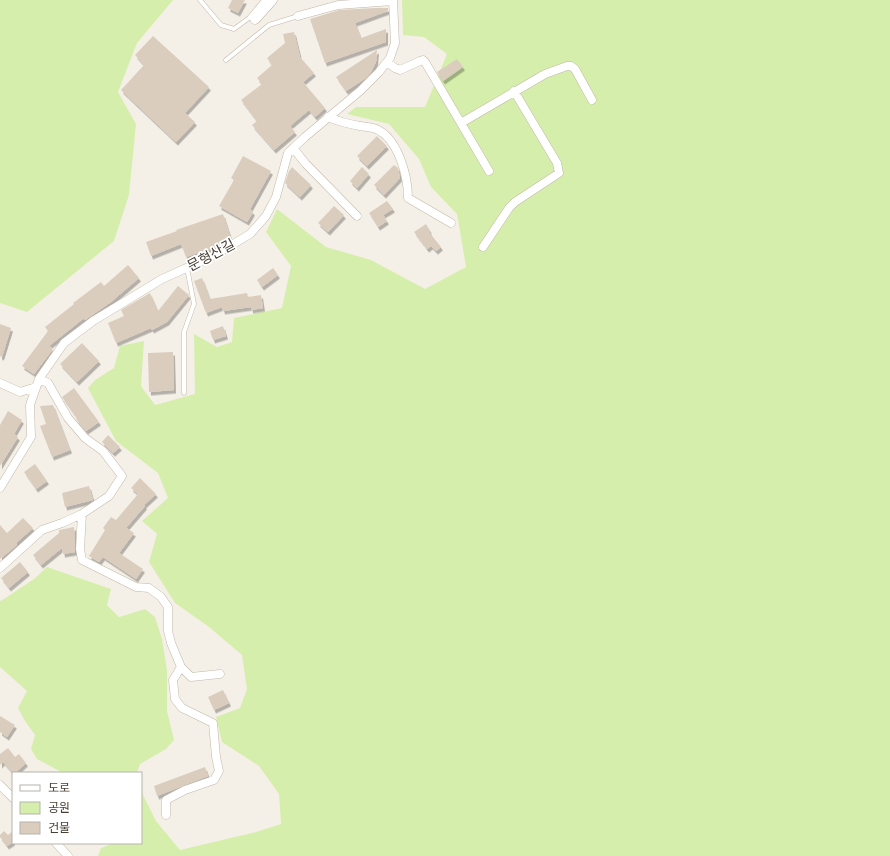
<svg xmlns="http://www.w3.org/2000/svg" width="890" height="856" font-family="'PT Sans Narrow','Noto Sans KR',sans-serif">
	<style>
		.green { fill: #d6eeac }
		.building { fill: #dbcdbe; filter: url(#shadow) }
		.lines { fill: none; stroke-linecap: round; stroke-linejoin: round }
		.service-casing { stroke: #c2b7a9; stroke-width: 5 }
		.minor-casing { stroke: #c2b7a9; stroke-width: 9 }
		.tertiary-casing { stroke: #c2b7a9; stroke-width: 11 }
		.service { stroke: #fff; stroke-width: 4 }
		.minor { stroke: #fff; stroke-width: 8 }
		.tertiary { stroke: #fff; stroke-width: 10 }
		.labels { text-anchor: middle; stroke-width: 3.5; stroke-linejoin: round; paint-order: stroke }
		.street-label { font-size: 14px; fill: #494035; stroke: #fff }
	</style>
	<defs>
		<filter id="shadow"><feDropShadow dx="2" dy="3.5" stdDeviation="0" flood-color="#0004"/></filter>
	</defs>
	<rect width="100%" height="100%" fill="#f5f0e7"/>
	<path class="green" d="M0 0H173L137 43 118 92 136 124 129 195 114 241 27 312 0 303Z
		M402 0H890V856H98L101 848 114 843H141V791L156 821 180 850 256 832 281 824 279 794 259 766 222 742 216 717 240 708 247 689 242 655 209 627 175 603 149 562 157 534 142 521 168 498 158 473 116 441 88 388 95 380 114 368 120 346 144 341 141 386 155 405 195 394 194 334 217 347 232 342 234 318 282 308 291 266 266 232 277 209 326 247 371 260 425 289 466 267 457 214 431 187 419 159 389 124 347 114 356 107H425L447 54 424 37 403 35Z
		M47 567 111 589 107 605 119 617 145 609 155 617 162 639 167 670V711L174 740 166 749 140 764 137 773H63L37 759 31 749 35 735 25 721 18 708 27 691 0 667V601L4 599 34 579Z"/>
	<path class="building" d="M232 0H245L238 13 228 8Z
		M375 8H388V11L355 23 361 38 386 29V42L325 63 310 19 339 10Z
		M294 32 300 57 314 73 303 82 325 108 315 117 309 110 290 126 295 132 274 150 252 125 257 121 241 100 262 84 257 78 272 65 267 58 285 43 283 34Z
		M153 36 209 87 185 113 195 122 176 142 121 90 144 65 135 55Z
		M377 50 376 62 371 72 366 78 346 91 336 77Z
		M457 59 463 67 443 81 437 72Z
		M377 136 387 146 367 166 357 156Z
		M243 156 271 171 250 209 253 212 247 222 219 206 234 180 231 178Z
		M394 165 398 168 400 178 384 195 374 185Z
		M292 167 311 185 300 197 285 183 289 171Z
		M362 167 369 174 357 188 350 181Z
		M387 201 393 209 383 215 387 221 378 227 369 213Z
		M334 206 344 215 328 232 318 223Z
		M223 214 231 239 219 246 186 257 181 244 151 256 146 242 177 231 176 230Z
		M426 224 430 231 429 232 441 247 436 251 431 246 427 249 414 232Z
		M128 265 139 278 111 302 85 320 84 318 49 346 53 349 34 374 22 366 48 331 45 327 74 304 73 303 101 282 104 286Z
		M273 268 278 275 262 287 257 280Z
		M202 278 210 299 247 293 248 297 261 295 263 308 251 310V307L223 311 222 307 206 313 194 281Z
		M178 286 189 295 167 322 152 330 151 328 116 343 108 323 124 316 121 310 150 293 158 311Z
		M0 324 11 328 2 357 0 356Z
		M223 326 226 336 213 340 210 331Z
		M82 343 99 361 77 382 60 364Z
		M173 352 174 390 149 392 148 353Z
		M74 388 99 422 86 431 76 419 77 418 62 397Z
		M53 405 70 450 52 457 40 426 46 424 40 406Z
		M8 411 22 420 14 434 18 437 0 466V425Z
		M108 435 120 447 113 453 102 442Z
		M35 464 47 481 36 489 24 472Z
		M140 478 156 494 144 505 145 506 126 528 134 533 119 553 143 569 136 579 103 557 99 562 89 556 105 530 103 528 111 517 116 520 138 494 131 488Z
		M89 486 93 500 65 507 62 493Z
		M23 518 33 528 16 543 17 545 0 559V525L7 533Z
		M74 527 75 552 63 554 62 548 41 565 33 555 59 533V530Z
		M20 562 28 572 9 588 1 578Z
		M223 690 229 703 214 710 208 697Z
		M0 716 15 725 7 737 0 732Z
		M8 748 15 757 19 754 26 763 15 773H13L3 762 0 765V754Z
		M205 767 208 776 157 796 154 786Z
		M4 831 8 835 13 831V842L7 846 0 837V835Z"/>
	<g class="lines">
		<g class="service-casing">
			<path id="service" d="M200 0 221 25 234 29 249 18 264 0
				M226 60 269 25 298 16
				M184 393V332L194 304 187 268"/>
		</g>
		<g class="minor-casing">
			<path id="minor" d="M298 16 338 5 393 1
				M387 62 395 68 400 70 420 61 423 60 425 62 489 171
				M328 117C339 122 349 124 360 126 365 127 371 127 376 129 398 138 408 176 408 198L451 223
				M461 123 545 74 567 66H571L575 69 592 100
				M293 148 306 164 357 216
				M483 247 509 208 515 202 559 173 557 163 514 91
				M0 383 20 392 36 387
				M0 488 31 437 30 405 39 379 64 343 93 321 162 279 215 255 250 234 266 216 276 197 288 153 305 137 360 91 379 72 390 58 395 43 393 0
				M82 514 80 549 82 560 136 587 149 588 161 597 168 607V631L171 643 181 667 191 677 220 674
				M0 568 42 530 62 523 82 514 109 496 122 476 103 451 85 438 68 418 48 383 39 379
				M0 785 13 798
				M166 815V800L185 790 214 780 219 771 216 757 213 723 182 708 175 699 173 680 181 667
				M56 843 68 856"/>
		</g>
		<g class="tertiary-casing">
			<path id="tertiary" d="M255 19 272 0"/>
		</g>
		<use href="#service" class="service"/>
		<use href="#minor" class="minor"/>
		<use href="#tertiary" class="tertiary"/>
	</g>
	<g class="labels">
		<g class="street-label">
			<text transform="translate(211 255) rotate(-28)" y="5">문형산길</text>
		</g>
	</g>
	<rect x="12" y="772" width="130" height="72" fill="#ffffff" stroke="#b6b3ae"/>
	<rect x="20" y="785" width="20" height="6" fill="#ffffff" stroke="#b6b3ae"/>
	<text x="48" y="792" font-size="12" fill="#494035">도로</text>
	<rect x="20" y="802" width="20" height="12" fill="#d6eeac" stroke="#b6b3ae"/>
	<text x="48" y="812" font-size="12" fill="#494035">공원</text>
	<rect x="20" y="822" width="20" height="12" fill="#dbcdbe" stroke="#b6b3ae"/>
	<text x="48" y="832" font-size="12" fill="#494035">건물</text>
</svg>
